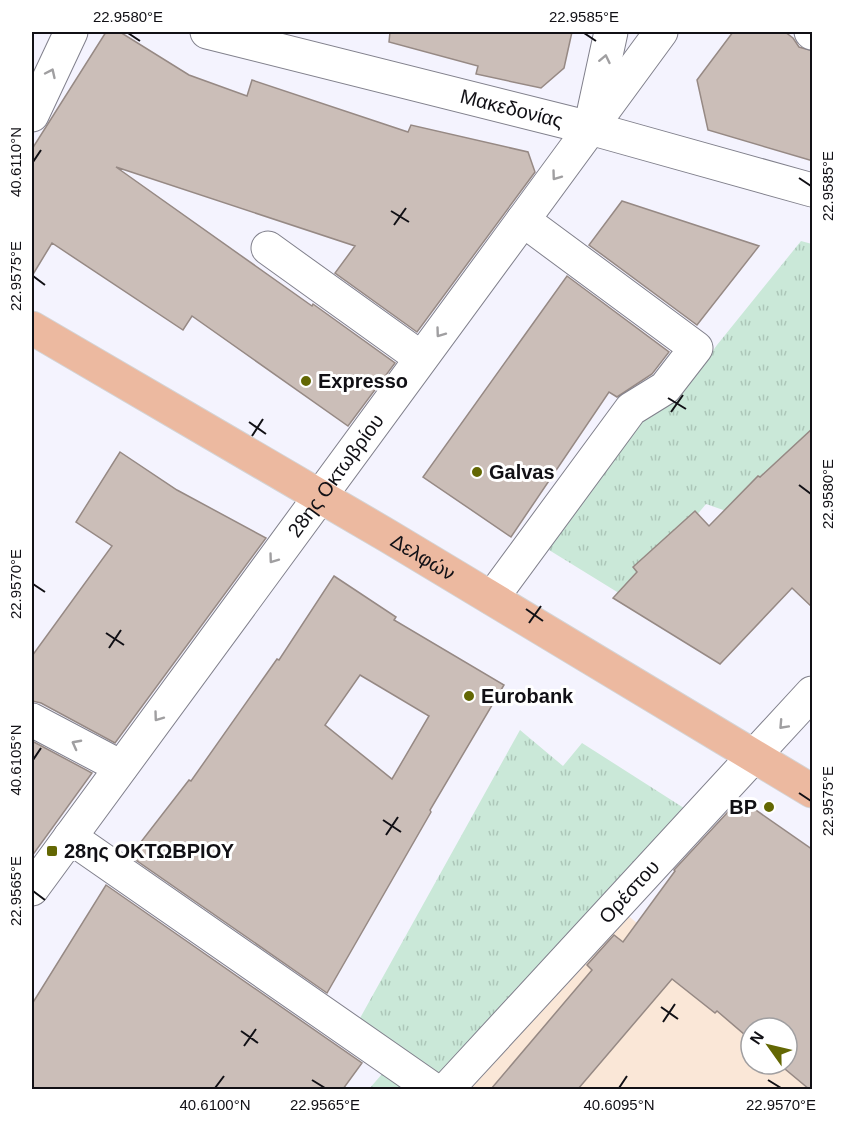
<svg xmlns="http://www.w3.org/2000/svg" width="844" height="1121" font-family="Arial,sans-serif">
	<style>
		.education { fill: #fae7d7 }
		.grass { fill: url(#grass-tufts) }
		.building { fill: #cbbeb8; stroke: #968984; stroke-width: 1.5; fill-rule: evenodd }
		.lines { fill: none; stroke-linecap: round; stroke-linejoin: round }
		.minor-casing { stroke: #81808c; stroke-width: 35 }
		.major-casing { stroke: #d4d4d5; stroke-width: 35 }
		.minor { stroke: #fff; stroke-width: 33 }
		.major { stroke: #ecb9a0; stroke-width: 33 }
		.oneway { stroke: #a09fa1 }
		.ticks { fill: none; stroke: #111015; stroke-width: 2 }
		.poi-dot { fill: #636703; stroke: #fff; stroke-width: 2 }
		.labels { text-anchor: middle; stroke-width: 6; stroke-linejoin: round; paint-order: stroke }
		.street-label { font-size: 20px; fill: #111015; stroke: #fff }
		.poi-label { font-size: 20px; font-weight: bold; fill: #111015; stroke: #fff; text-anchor: start }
		.neatline { fill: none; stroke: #111015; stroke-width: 2 }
		.ticks-label { font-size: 15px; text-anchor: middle; fill: #111015 }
	</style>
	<defs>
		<pattern id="grass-tufts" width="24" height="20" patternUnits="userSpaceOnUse" patternTransform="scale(1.5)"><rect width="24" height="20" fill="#cae8d8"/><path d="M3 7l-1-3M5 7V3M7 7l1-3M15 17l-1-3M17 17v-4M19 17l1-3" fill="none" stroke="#acc6b8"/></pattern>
	</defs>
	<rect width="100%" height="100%" fill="#f4f3fe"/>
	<path class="education" d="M626 914 701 976 751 1028V1064H787L812 1074V1089L469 1090Z"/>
	<path class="grass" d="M801 241 812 244V428L788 457 729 512 706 504 681 534 622 595 549 550 595 468 638 420 683 393 717 345Z
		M520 730 563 766 582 743 687 810 428 1089H369L389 1066 349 1038Z"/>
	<path class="building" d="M106 32H120L189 75 247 96 252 80 408 132 411 125 528 152 535 172 417 332 335 273 355 246 116 167 312 306 313 304 395 363 348 426 192 316 183 330 52 243 32 276V149Z
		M390 32H572L564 68 541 88 476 74 478 66 389 42Z
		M733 32H785L793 38 799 47 813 51V161L708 130 697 80Z
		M622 201 759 246 697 325 589 245Z
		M567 276 669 352 652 374 617 397 609 392 511 537 423 477Z
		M813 428V608L792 588 720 664 613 598 637 572 633 567 695 511 709 526 758 476 760 477Z
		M120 452 177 490 266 538 115 743 41 703 32 701V656L112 546 76 522Z
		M334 576 396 617 394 620 504 685 430 810 431 812 327 993 130 856 189 780 191 781 277 659 279 660ZM360 675 429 716 392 779 325 725Z
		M32 741 92 773 32 856Z
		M740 799 813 850V1089H809L779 1064H787V1028H751V1040L717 1011 715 1013 672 979 578 1089H491L592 970 587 965 614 935 623 942 675 871 674 870Z
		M106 885 362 1063 343 1089H32V1004Z"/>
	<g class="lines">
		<g class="minor-casing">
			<g id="minor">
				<path id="s1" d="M207 32 590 128 812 190"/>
				<path d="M811 32 812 33"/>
				<path d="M32 115 71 32"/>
				<path d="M593 115 611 32"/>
				<path d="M268 248 421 358"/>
				<path d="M492 598 631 409 665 388 696 348 523 220"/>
				<path d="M32 720 121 767"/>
				<path d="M70 837 434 1090"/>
				<path id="s2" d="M32 889 661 32"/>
				<path id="s3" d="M446 1090 812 693"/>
			</g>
		</g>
		<g class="major-casing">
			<g id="major">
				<path id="s4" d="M32 328 388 536 812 791"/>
			</g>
		</g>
		<use href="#minor" class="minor"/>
		<use href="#major" class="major"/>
	</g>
	<defs><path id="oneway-chevron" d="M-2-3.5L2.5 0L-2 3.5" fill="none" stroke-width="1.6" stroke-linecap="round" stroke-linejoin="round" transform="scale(1.5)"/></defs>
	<g class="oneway">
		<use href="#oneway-chevron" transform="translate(605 59) rotate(-78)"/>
		<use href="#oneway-chevron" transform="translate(51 73) rotate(-65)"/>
		<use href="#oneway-chevron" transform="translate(556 176) rotate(126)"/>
		<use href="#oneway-chevron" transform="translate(440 333) rotate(126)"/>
		<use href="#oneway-chevron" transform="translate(273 559) rotate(126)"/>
		<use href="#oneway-chevron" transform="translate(158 717) rotate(126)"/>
		<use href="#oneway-chevron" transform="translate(783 725) rotate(133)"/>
		<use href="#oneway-chevron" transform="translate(76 744) rotate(-152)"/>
	</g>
	<path class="ticks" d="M128 33 140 41M584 33 596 41M33 162 41 150M799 178 811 186M391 211 409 222M394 225 406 208M33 276 45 285M668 398 686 409M671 412 683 395M249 422 266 434M252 436 263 419M799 485 811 494M33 584 45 592M526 609 543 621M529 623 541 606M106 633 124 645M109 648 121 630M33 760 41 748M799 793 811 801M383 820 401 832M386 835 398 817M33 891 45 900M661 1007 678 1019M663 1022 675 1004M241 1031 258 1043M244 1046 256 1029M312 1080 325 1088M768 1080 781 1088M215 1088 224 1076M619 1088 627 1076"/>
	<g class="poi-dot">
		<circle cx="306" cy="381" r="6"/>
		<circle cx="477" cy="472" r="6"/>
		<circle cx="469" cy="696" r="6"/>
		<circle cx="769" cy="807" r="6"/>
		<rect x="46" y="845" width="12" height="12" rx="3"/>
	</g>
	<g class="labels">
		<g class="street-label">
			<text dy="7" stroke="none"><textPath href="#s1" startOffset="314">Μακεδονίας</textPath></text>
			<text dy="7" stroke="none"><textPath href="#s2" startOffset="513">28ης Οκτωβρίου</textPath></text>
			<text dy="7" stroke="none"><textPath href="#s4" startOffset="453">Δελφών</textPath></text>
			<text dy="7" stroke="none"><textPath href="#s3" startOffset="270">Ορέστου</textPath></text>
		</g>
		<g class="poi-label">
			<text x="318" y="388">Expresso</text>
			<text x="489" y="479">Galvas</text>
			<text x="481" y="703">Eurobank</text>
			<text x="757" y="814" text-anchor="end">BP</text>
			<text x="64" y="858">28ης ΟΚΤΩΒΡΙΟΥ</text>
		</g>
	</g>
	<rect width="844" height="1121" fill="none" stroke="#ffffff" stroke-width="66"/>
	<g transform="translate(769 1046) rotate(304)"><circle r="28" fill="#ffffff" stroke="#a09fa1" stroke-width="1.5"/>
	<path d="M0-4.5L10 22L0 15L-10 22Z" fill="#636703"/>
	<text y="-9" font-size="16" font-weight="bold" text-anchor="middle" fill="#111015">N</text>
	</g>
	<rect x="33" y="33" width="778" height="1055" class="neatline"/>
	<g class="ticks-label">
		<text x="128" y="22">22.9580°E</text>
		<text x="584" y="22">22.9585°E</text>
		<text transform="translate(16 162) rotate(-90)" y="5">40.6110°N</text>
		<text transform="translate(828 186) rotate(-90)" y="5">22.9585°E</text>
		<text transform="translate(16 276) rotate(-90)" y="5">22.9575°E</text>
		<text transform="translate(828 494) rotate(-90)" y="5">22.9580°E</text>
		<text transform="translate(16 584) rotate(-90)" y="5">22.9570°E</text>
		<text transform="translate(16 760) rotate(-90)" y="5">40.6105°N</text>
		<text transform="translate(828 801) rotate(-90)" y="5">22.9575°E</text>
		<text transform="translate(16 891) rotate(-90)" y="5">22.9565°E</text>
		<text x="215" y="1110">40.6100°N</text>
		<text x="325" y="1110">22.9565°E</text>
		<text x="619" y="1110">40.6095°N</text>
		<text x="781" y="1110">22.9570°E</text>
	</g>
</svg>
